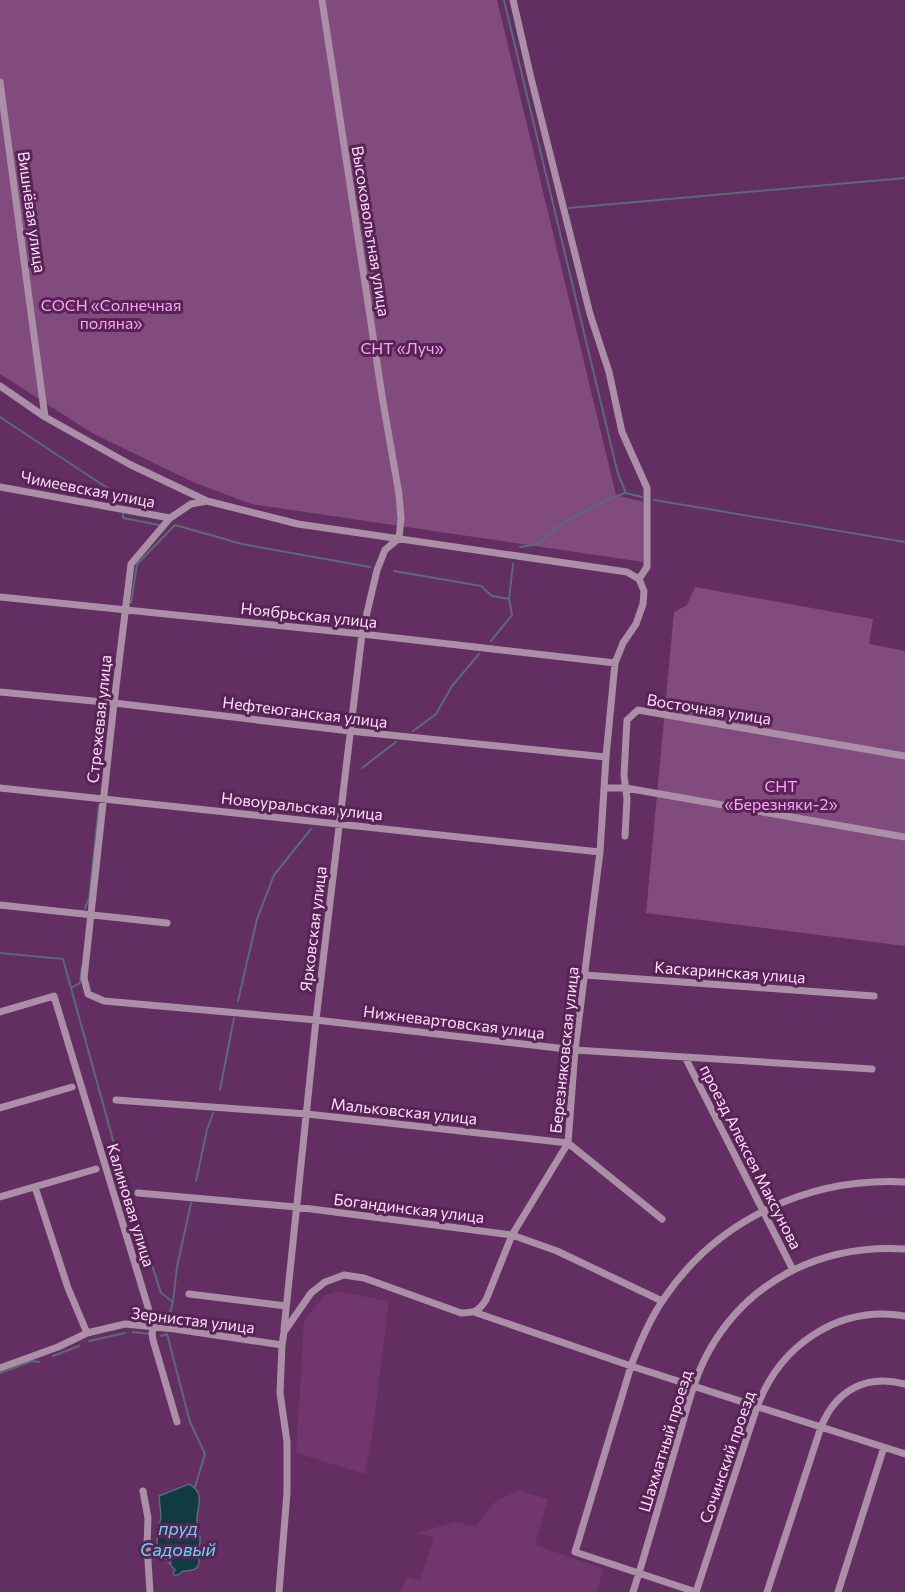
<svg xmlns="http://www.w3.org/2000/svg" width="905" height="1592" font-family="Commissioner,sans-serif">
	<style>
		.built { fill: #71366e }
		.green { fill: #814b7d }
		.water { fill: #103b41; stroke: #576c78; stroke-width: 1.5 }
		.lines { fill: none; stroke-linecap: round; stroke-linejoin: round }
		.stream { stroke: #576c78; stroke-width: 2 }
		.minor { stroke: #aa8fa7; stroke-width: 7 }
		.labels { text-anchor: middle; stroke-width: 6; stroke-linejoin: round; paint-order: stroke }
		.street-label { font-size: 16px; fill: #fdddfa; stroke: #582355 }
		.park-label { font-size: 16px; fill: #fda4f7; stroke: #582355 }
		.water-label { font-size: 18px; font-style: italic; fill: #57ddf2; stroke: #582355 }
	</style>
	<rect width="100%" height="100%" fill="#632e61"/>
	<path class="built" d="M336 1291 389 1301 372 1436 365 1474 296 1453 304 1321 324 1296Z
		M519 1491 548 1499 535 1545 604 1569 596 1592H401L407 1577 420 1581 434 1538 418 1533 455 1522 475 1527 497 1500Z"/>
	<path class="green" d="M0 0H497L616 495 643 502V562L251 504 193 482 92 433 0 374Z
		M695 587 873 619 869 644 905 651V946L646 913 674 612 687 605Z"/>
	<path class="water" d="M189 1484C205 1493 198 1504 197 1518 196 1530 203 1536 199 1546L201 1550 198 1554C202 1569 194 1571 183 1571L178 1575H174L173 1573 175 1570 169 1563H171L170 1560 164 1559 157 1544 158 1528 161 1518 159 1496Z"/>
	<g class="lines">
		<path class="stream" d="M504 0 618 474 626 493 642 497
			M569 208 905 178
			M0 417 124 499V502
			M654 500 905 542
			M123 513V518L159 525
			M520 547 538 544 558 526 604 501 625 493
			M394 571 481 586 492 596 509 599
			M131 603 137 564 175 525 242 544 370 567
			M491 641 512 615 509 599 513 564
			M413 731 436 714 452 686 479 654
			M362 768 396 742
			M85 908 89 899 99 805
			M0 953 63 959 124 1180 161 1293 173 1302 169 1317
			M71 988 80 983 82 966
			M238 1001 257 919 274 875 311 829
			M220 1090 234 1018
			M196 1181 207 1130 213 1113
			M173 1302 177 1267 191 1203
			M133 1332 150 1334
			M161 1336 167 1334 190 1422 205 1454 195 1487
			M89 1341 125 1333
			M53 1356 79 1346
			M0 1373 32 1361 39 1362"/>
		<path class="minor" d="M322 0 383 402 399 494 401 519 399 538
			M513 0 531 78 590 314 609 372 622 432 647 488V567L639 579
			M0 82 45 417
			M0 386 45 417 129 464 207 501 298 524 627 572 639 579
			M0 487 170 518
			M207 501 191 504 170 518 131 564 114 703 84 978 88 994 104 1001 316 1020 575 1050 872 1069
			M0 597 362 634 615 663
			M0 692 114 703 350 731 606 757
			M0 788 600 852
			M604 788H626L905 837
			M625 836 627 799 624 775 627 720 638 710 905 756
			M0 905 167 923
			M585 975 874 996
			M0 1012 54 996 154 1327 152 1333 153 1340 177 1422
			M685 1057 793 1270
			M116 1100 307 1114 568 1143 662 1219
			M0 1108 72 1087
			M35 1187 68 1288 87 1333
			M138 1193 296 1207 512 1235 557 1251 662 1301
			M0 1197 96 1169
			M189 1294 286 1306
			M474 1312 631 1366 905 1454
			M284 1329 316 1020 362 634 377 570 385 550 399 538
			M0 1368 58 1347 87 1333 125 1324 175 1329 282 1345
			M143 1491 148 1518 147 1546 150 1592
			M279 1592 287 1493V1442L280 1393 282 1345 284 1332 311 1293 325 1282 344 1275 364 1278 461 1313C475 1312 478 1312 486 1300L512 1235 568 1143 575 1050 600 852 606 757 615 663 623 643 636 624 643 604 644 591 639 579
			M633 1592C649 1542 663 1490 678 1439 687 1409 694 1377 710 1349 751 1278 824 1244 905 1249
			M696 1592 575 1552 631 1366C640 1342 650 1318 665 1297 719 1218 811 1177 905 1182
			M696 1592 757 1407C780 1345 838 1305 905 1316
			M767 1592 821 1427C836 1390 866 1374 905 1384
			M838 1592 884 1447"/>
	</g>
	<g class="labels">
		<g class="street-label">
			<text transform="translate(32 212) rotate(82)" y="6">Вишнёвая улица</text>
			<text transform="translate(371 231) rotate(81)" y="6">Высоковольтная улица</text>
			<text transform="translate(88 489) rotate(11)" y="6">Чимеевская улица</text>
			<text transform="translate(309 615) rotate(6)" y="6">Ноябрьская улица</text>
			<text transform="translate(709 709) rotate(9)" y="6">Восточная улица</text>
			<text transform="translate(305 712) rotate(7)" y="6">Нефтеюганская улица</text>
			<text transform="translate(99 719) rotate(-84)" y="6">Стрежевая улица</text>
			<text transform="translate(302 806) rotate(6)" y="6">Новоуральская улица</text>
			<text transform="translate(313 929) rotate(-83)" y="6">Ярковская улица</text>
			<text transform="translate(730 972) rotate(4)" y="6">Каскаринская улица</text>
			<text transform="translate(454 1022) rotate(7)" y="6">Нижневартовская улица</text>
			<text transform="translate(564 1050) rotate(-84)" y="6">Березняковская улица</text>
			<text transform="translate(404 1111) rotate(6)" y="6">Мальковская улица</text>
			<text transform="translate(751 1157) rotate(63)" y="6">проезд Алексея Максунова</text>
			<text transform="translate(131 1205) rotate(73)" y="6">Калиновая улица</text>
			<text transform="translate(409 1208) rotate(7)" y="6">Богандинская улица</text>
			<text transform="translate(193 1320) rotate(7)" y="6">Зернистая улица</text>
			<text transform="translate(665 1441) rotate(-73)" y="6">Шахматный проезд</text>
			<text transform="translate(727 1457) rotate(-71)" y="6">Сочинский проезд</text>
		</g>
		<g class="park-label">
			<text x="111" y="311">СОСН «Солнечная<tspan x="111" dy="18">поляна»</tspan></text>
			<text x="402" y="354">СНТ «Луч»</text>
			<text x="781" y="792">СНТ<tspan x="781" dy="18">«Березняки-2»</tspan></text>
		</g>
		<g class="water-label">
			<text x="178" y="1535">пруд<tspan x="178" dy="21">Садовый</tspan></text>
		</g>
	</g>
</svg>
